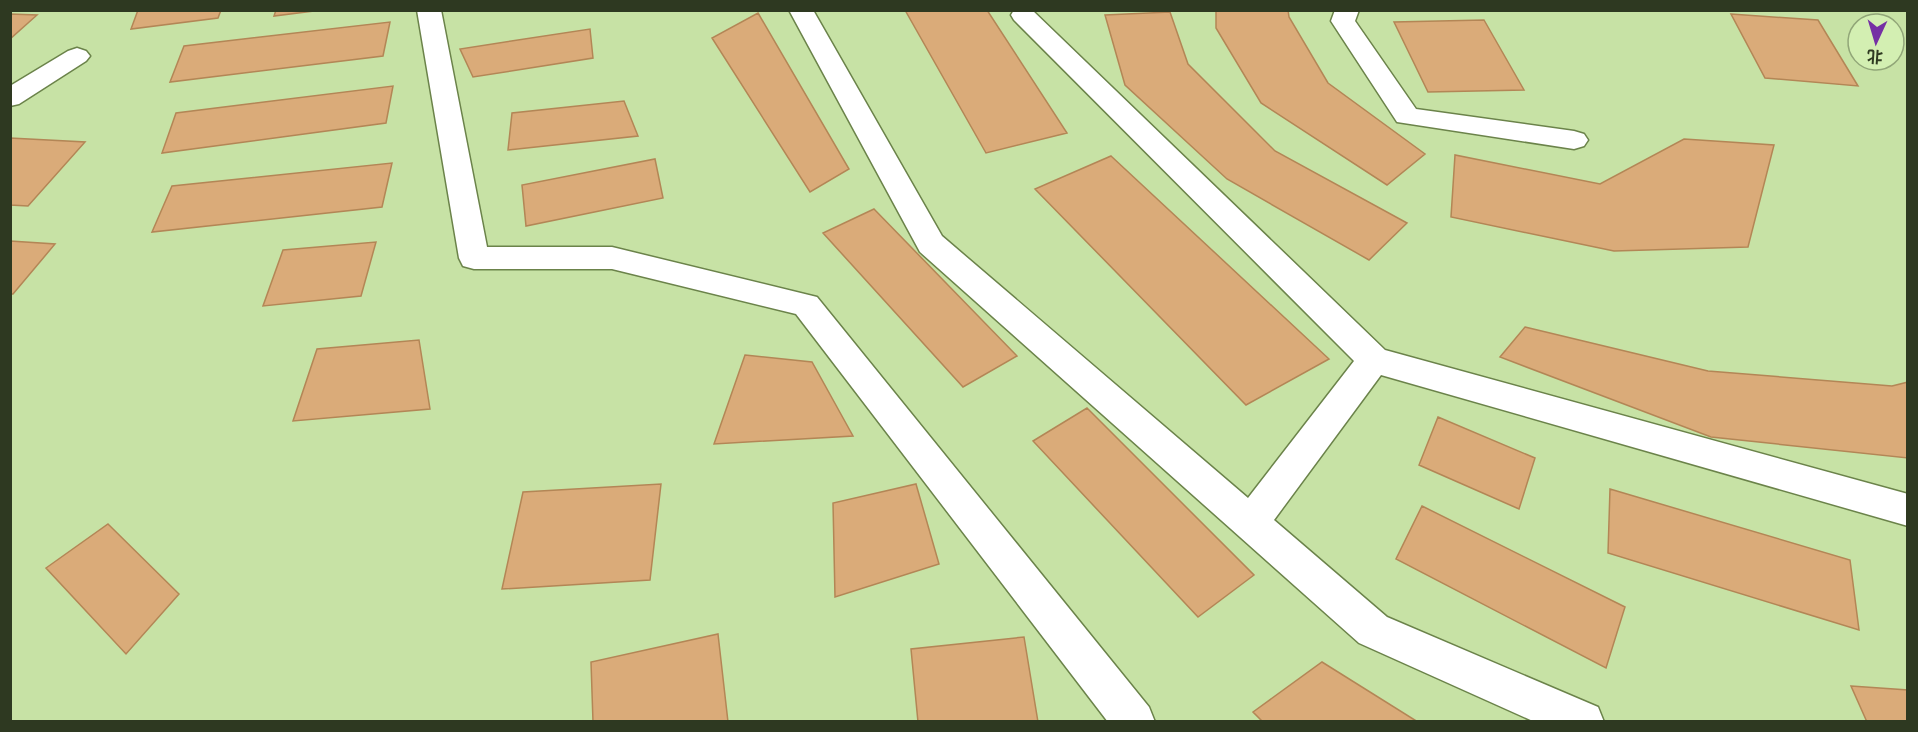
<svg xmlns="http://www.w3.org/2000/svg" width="1918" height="732" font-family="'Open Sans','Noto Sans SC',sans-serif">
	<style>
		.building { fill: #daab79; stroke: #b38656; stroke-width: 1.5 }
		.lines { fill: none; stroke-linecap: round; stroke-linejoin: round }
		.minor-casing { stroke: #6b834a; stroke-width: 3 }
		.minor { fill: #fff; fill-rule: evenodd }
	</style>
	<rect width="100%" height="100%" fill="#c7e2a5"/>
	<path class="building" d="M138 10H221L218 18 131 29Z
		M276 10H322L274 16Z
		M905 10H987L1067 133 986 153Z
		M1216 10H1288L1289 17 1328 83 1425 154 1387 185 1261 103 1216 28Z
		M1170 12 1188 64 1275 151 1407 223 1369 260 1227 179 1125 85 1105 15Z
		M758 13 849 169 810 192 712 38Z
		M10 14 37 15 10 39Z
		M1731 14 1818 20 1858 86 1765 78Z
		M1484 20 1524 90 1428 92 1394 22Z
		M390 22 383 56 170 82 184 46Z
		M590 29 593 58 473 77 460 49Z
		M393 86 386 123 162 153 176 113Z
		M624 101 638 136 508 150 512 113Z
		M10 138 85 142 28 206 10 205Z
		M1684 139 1774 145 1748 247 1614 251 1451 217 1455 155 1600 184Z
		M1111 156 1329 359 1246 405 1035 189Z
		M655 159 663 198 526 226 522 185Z
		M392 163 382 207 152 232 172 186Z
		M874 209 1017 356 963 387 823 233Z
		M10 241 55 244 13 294H10Z
		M376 242 361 296 263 306 283 250Z
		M1525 327 1708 371 1892 386 1908 382V458L1711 437 1500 357Z
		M419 340 430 409 293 421 317 349Z
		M745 355 812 362 853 436 714 444Z
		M1087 408 1254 575 1198 617 1033 441Z
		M1438 417 1535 458 1519 509 1419 465Z
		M661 484 650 580 502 589 523 492Z
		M916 484 939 564 835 597 833 503Z
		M1610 489 1850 560 1859 630 1608 553Z
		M1422 506 1625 607 1606 668 1396 559Z
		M108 524 179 594 126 654 46 568Z
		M718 634 728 722H593L591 662Z
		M1024 637 1038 722H918L911 649Z
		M1322 662 1418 722H1263L1253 712Z
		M1851 686 1908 690V722H1867Z"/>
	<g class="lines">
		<g class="minor-casing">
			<path id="minor" d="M417 10H441L487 247H612L817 297 1149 707 1155 722H1108L796 314 612 269H474L463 266 459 258Z
				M789 10H813L942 236 1248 498 1354 361 1014 20 1011 15 1014 10H1032L1385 350 1908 494V526L1381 375 1274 520 1387 617 1598 707 1604 722H1535L1359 643 920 252Z
				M1335 10H1359L1355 21 1416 109 1574 131 1584 134 1588 140 1584 146 1574 149 1397 122 1331 21Z
				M77 48 86 51 90 56 86 61 19 104 10 106V86L68 51Z"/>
		</g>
		<use href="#minor" class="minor"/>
	</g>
	<rect width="1918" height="732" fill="none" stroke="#2e3921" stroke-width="24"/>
	<g transform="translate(1876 42) rotate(184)"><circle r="28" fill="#d3efb2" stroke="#91a678" stroke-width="1.5"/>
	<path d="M0-4.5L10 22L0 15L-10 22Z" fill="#7530a4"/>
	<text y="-9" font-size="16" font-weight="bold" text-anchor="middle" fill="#2e3921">北</text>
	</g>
</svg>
